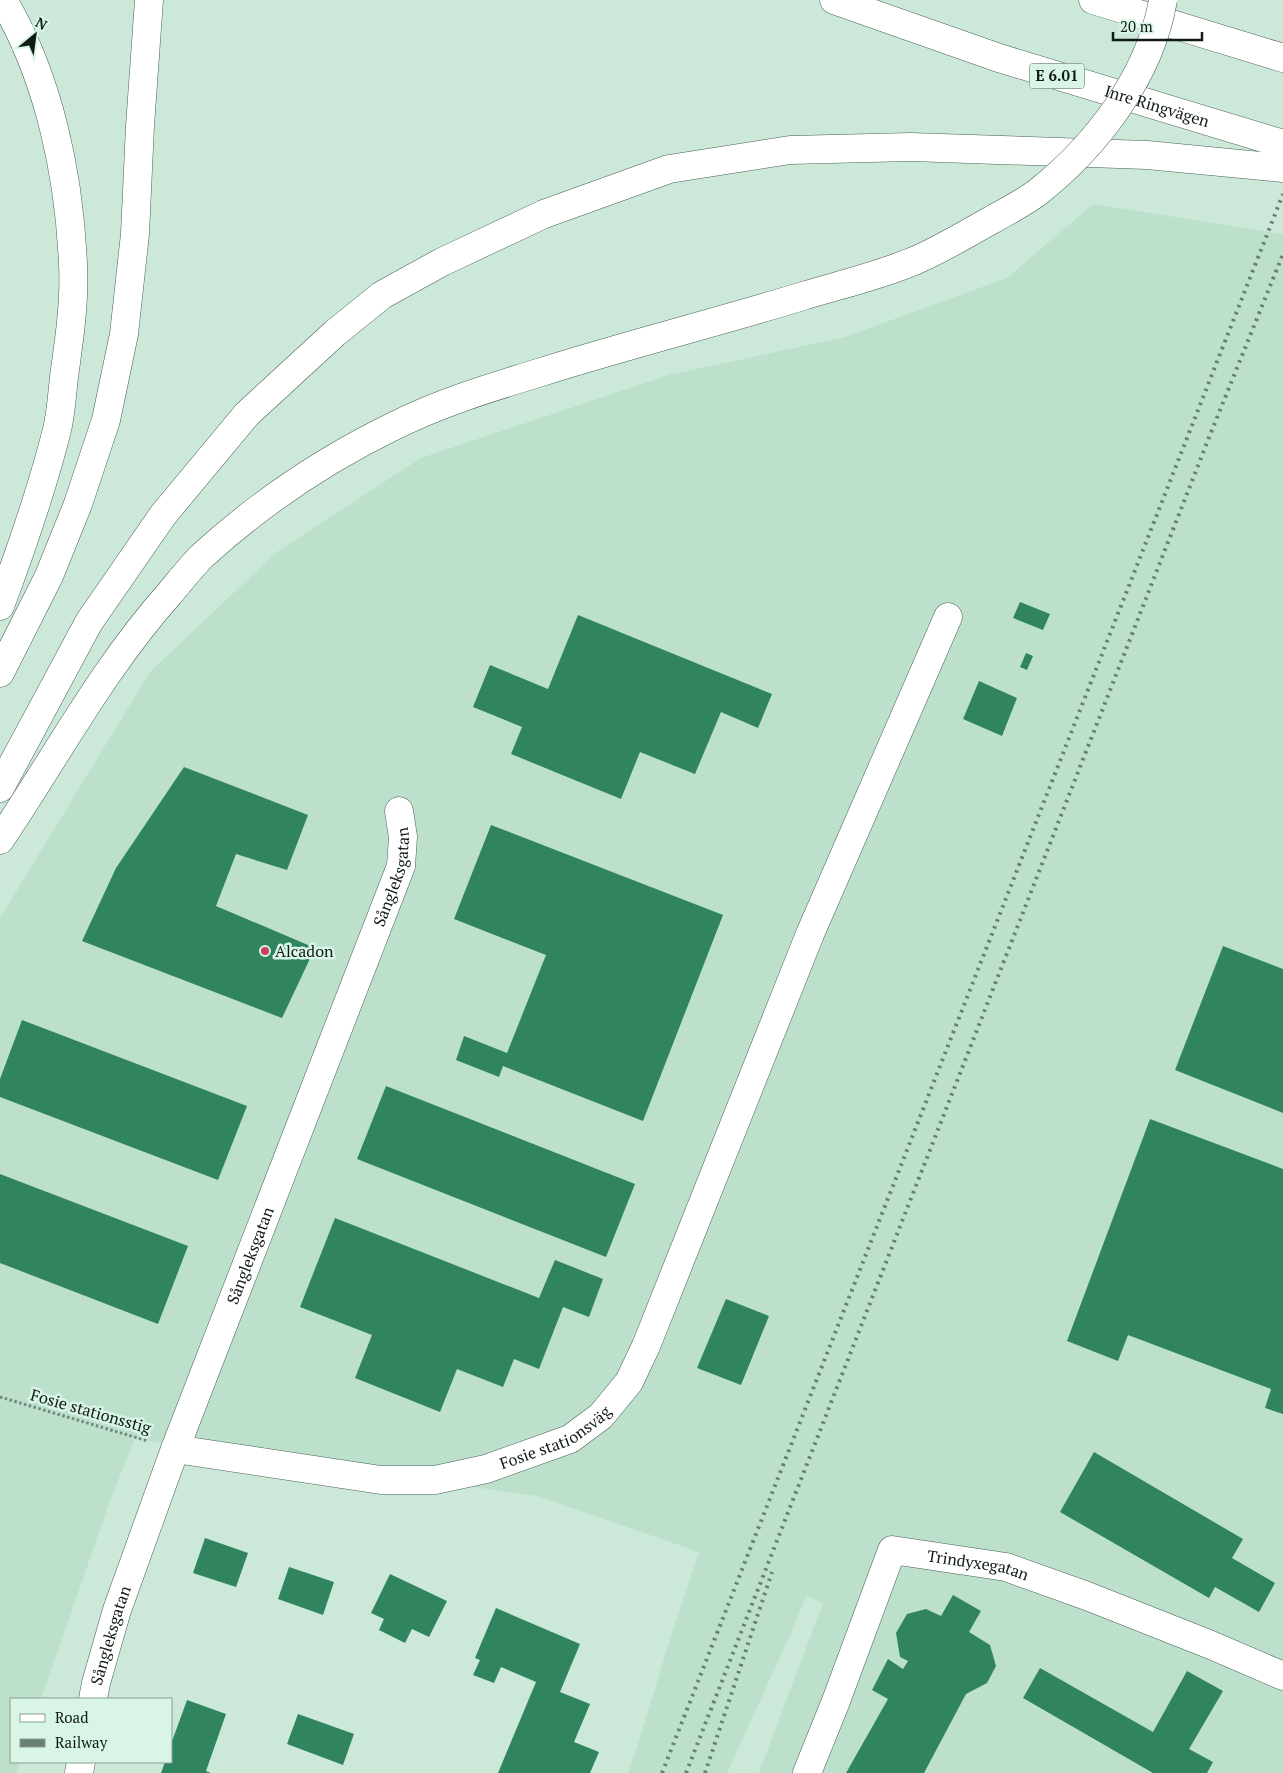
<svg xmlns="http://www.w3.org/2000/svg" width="1283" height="1773" font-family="'PT Serif',serif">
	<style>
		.built { fill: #bce0cc }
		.building { fill: #308560 }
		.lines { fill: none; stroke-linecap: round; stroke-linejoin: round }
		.minor-casing { stroke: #486053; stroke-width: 29 }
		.highway-casing { stroke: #486053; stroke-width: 29 }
		.path { stroke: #73877c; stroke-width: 3; stroke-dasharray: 2.5 2.5; stroke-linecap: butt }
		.minor { stroke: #fff; stroke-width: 28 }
		.highway { stroke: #fff; stroke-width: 28 }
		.rail { stroke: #6a7e73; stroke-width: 4; stroke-dasharray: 2.5 5; stroke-linecap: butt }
		.highway-bridge-casing { stroke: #486053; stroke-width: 29; stroke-linecap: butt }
		.highway-bridge { stroke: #fff; stroke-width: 28 }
		.poi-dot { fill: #cd3d5e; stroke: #d9f5e5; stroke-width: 2 }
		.labels { text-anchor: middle; stroke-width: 5; stroke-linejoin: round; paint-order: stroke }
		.shield { fill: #d9f5e5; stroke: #4c5c53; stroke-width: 1 }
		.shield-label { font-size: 15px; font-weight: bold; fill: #101b15 }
		.street-label { font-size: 16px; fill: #101b15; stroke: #d9f5e5 }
		.poi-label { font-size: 16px; fill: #101b15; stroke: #d9f5e5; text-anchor: start }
	</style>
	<rect width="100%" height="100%" fill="#cce8d8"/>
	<path class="built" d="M1093 204 1283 234V1773H759L823 1603 806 1596 791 1633 727 1773H628L637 1748 671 1636 699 1552 537 1496 135 1439 112 1495 41 1699H11V1762H20L16 1773H0V918L150 672 277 552 421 458 669 375 845 337 1007 278Z"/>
	<path class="building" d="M1020 602 1050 614 1043 630 1013 618Z
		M578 615 772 694 758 728 721 712 695 774 640 752 621 799 511 754 522 727 473 707 490 665 548 689Z
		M1026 653 1033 656 1027 670 1020 667Z
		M979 681 1017 698 1002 736 963 719Z
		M184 767 308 815 287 870 236 854 216 906 315 948 282 1018 82 941 116 868Z
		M491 825 723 915 643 1121 503 1066 499 1077 456 1060 464 1036 507 1053 546 955 454 919Z
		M1223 946 1283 969V1113L1175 1070Z
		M22 1020 247 1106 218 1180 0 1097V1079Z
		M386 1086 635 1184 606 1257 357 1159Z
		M1150 1119 1283 1169V1414L1265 1408 1271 1389 1128 1335 1118 1361 1067 1341Z
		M0 1174 188 1246 158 1324 0 1263Z
		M335 1218 539 1298 555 1260 603 1279 589 1317 563 1307 539 1369 514 1359 503 1387 457 1369 440 1412 355 1378 372 1335 300 1307Z
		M726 1299 769 1316 741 1385 697 1368Z
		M1094 1452 1243 1539 1232 1558 1275 1583 1259 1612 1215 1587 1209 1598 1060 1512Z
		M205 1538 248 1553 236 1587 193 1573Z
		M289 1567 334 1582 323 1615 278 1599Z
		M390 1574 447 1601 429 1637 412 1629 405 1643 379 1630 384 1619 371 1613Z
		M953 1595 981 1611 969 1632 990 1645 996 1666 987 1683 966 1694 924 1773H846L888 1699 872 1690 888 1659 903 1669 908 1661 900 1657 896 1633 907 1614 926 1609 941 1616Z
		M496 1608 580 1644 560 1692 590 1704 574 1742 599 1752 590 1773H498L536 1682 501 1667 494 1683 473 1675 480 1660 475 1658Z
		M1040 1668 1153 1732 1187 1671 1223 1691 1189 1749 1213 1762 1207 1773H1153L1023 1698Z
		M187 1700 226 1714 206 1771 211 1773H161L165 1762H171V1744Z
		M298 1714 354 1734 343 1765 287 1744Z"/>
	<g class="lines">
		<g class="minor-casing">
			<g id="minor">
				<path id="s1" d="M175 1449 381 1480H435L486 1469 570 1439 601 1416 629 1382 646 1346 810 934 948 617"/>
				<path id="s2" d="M93 1699 96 1683 117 1610 175 1449 401 866 403 837 399 811"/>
				<path d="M79 1773 81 1762"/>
				<path id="s3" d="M807 1773 836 1701 892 1550 1006 1567 1087 1596 1211 1645 1283 1676"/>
			</g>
		</g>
		<g class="highway-casing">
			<g id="highway">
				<path id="s4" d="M834 0 999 58 1283 144"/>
				<path d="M1093 0 1283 58"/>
				<path d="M0 606C21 550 42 489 57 430 61 413 62 395 64 377 69 341 75 302 73 264 69 174 49 78 3 0"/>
				<path d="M0 673 49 576 78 504 106 420 124 334 135 234 140 126 149 0"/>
				<path d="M0 788 89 622 163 515 247 414 335 333 382 295 442 262 544 214 669 169 790 150 911 147 1147 155 1283 168"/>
				<path d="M0 840C56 757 103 668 170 593 180 581 191 567 202 556 259 504 324 460 394 426 440 403 489 388 538 373 626 345 715 323 803 296 839 285 878 276 914 261 942 249 968 233 995 218"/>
			</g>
		</g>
		<path class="path" d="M0 1397 148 1441"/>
		<use href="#minor" class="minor"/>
		<use href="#highway" class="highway"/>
		<path class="rail" d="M662 1773 1283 194
			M686 1773 1210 435 1283 254
			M705 1773 772 1572"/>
		<g class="highway-bridge-casing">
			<path id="highway-bridge" d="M995 218C1009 210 1025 202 1038 192 1097 145 1150 76 1163 0"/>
		</g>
		<use href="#highway-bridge" class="highway-bridge"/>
	</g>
	<circle class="poi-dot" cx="265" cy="951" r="5"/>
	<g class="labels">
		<rect class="shield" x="1029.5" y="63.5" width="55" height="25" rx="4"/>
		<g class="shield-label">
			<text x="1057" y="81">E 6.01</text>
		</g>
		<g class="street-label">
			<text dy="6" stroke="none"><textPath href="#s4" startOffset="340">Inre Ringvägen</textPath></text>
			<text dy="6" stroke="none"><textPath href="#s2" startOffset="876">Sångleksgatan</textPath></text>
			<text dy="6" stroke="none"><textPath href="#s2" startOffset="471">Sångleksgatan</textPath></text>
			<text transform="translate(91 1411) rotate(16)" y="6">Fosie stationsstig</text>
			<text dy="6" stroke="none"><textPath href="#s1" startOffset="391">Fosie stationsväg</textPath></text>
			<text dy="6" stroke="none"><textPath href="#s3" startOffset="326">Trindyxegatan</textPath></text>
			<text dy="6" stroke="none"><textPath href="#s2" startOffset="66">Sångleksgatan</textPath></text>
		</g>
		<g class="poi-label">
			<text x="275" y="957">Alcadon</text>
		</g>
	</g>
	<rect x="10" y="1698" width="162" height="65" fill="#d9f5e5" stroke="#899e92"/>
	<rect x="20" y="1714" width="25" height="8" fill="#ffffff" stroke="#899e92"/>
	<text x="55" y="1723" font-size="15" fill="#101b15">Road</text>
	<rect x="20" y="1739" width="25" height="8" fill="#6a7e73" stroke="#899e92"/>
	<text x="55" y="1748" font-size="15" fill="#101b15">Railway</text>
	<g transform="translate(35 35) rotate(29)" stroke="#d9f5e5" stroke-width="4" paint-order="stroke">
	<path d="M0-4L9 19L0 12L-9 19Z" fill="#101b15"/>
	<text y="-8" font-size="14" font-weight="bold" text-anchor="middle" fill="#101b15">N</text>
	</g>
	<path d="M1113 32v8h89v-8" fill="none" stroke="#101b15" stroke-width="2.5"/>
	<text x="1120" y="32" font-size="15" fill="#101b15" stroke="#d9f5e5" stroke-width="4" paint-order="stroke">20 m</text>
</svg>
